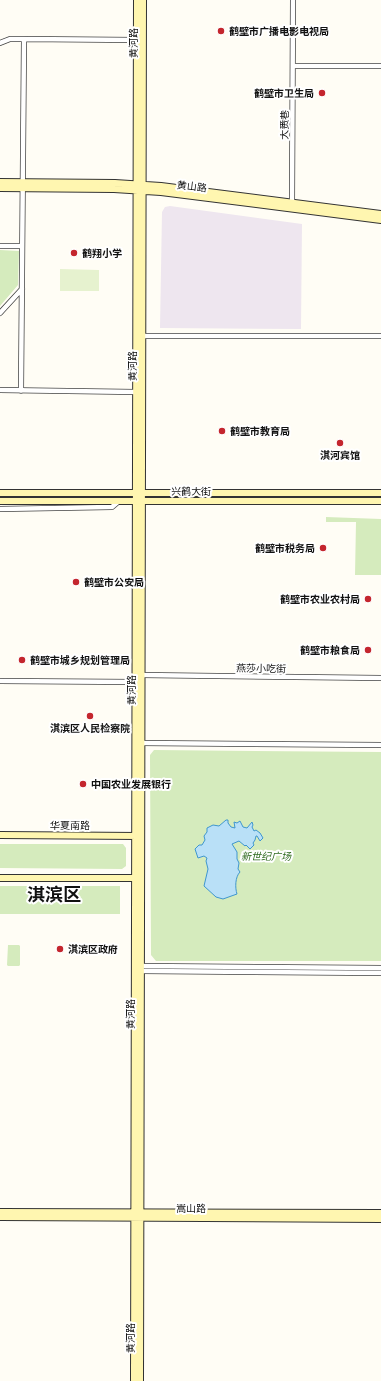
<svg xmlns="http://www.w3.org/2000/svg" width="381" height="1381" font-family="'Crimson Pro','Noto Sans SC',serif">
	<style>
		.industrial { fill: #eee6ef }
		.green { fill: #d5ebbd }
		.pitch { fill: #e6f2cf }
		.water { fill: #b9e0f7; stroke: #3f96cf }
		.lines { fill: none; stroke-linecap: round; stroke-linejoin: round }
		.street-casing { stroke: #444; stroke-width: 6 }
		.secondary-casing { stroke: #333; stroke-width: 8 }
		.street { stroke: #fff; stroke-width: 4.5 }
		.secondary { stroke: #fff6b0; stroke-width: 6 }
		.poi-dot { fill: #c4262e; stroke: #fff; stroke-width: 1.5 }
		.labels { text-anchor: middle; stroke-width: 4; stroke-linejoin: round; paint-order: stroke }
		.poi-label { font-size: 10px; font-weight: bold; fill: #111; stroke: #fff; text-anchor: start }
		.street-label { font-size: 10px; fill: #111; stroke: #fff }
		.park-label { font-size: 10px; font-style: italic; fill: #2f6b1f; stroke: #fff }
		.town-label { font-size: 18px; font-weight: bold; fill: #111; stroke: #fff }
	</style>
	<rect width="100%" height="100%" fill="#fffdf5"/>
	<path class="industrial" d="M170 206 302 224 301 329 160 328 162 212 165 207Z"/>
	<path class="green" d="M0 250 19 251 18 285 0 306Z
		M326 517 381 519V575H355L356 522H326Z
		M154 750 381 752V961H156L151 955 150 755Z
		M0 844H123L126 848V866L122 869 0 868Z
		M0 886H120V914H0Z
		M8 945H19L20 946V965L19 966H8L7 965Z"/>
	<path class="pitch" d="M60 269 99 270V291H60Z"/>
	<path class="water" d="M226 820H228V823L231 827 235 828 234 822 237 823 240 821 243 827 247 828 252 822 253 825 252 827 254 831 256 830 260 833 263 838 260 841 257 836H256L255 840 253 843 254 845 250 849 246 845 245 846 239 841 232 844 237 852V859L239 863 238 869 240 872C235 877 235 888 237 894L223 899 216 897 204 886 208 869 206 861 207 858 204 856 198 858 195 849 199 845H202L205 840 204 836 207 832V828L213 825 219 826Z"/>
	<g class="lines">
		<g class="street-casing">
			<path id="street" d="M0 43 10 39H24
				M293 66H381
				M292 203 293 0
				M0 246H22
				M0 313 22 289
				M142 336H381
				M0 390 136 392
				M21 391 24 39 137 40
				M0 509 112 507 119 501
				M141 675 381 678
				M0 681 136 682
				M139 743 381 745
				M141 966 381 968
				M141 971 381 973"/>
		</g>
		<g class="secondary-casing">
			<path id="secondary" d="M0 182 115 183 161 186 381 214
				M0 188 114 189 161 192 381 220
				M0 493H381
				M0 501H381
				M0 835 139 836
				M0 878H138
				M0 1212 381 1213
				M0 1217 381 1219
				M134 1381 137 0
				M140 1381 143 0"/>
		</g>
		<use href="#street" class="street"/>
		<use href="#secondary" class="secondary"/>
	</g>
	<g class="poi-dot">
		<circle cx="221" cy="31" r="4"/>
		<circle cx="322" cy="93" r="4"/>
		<circle cx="74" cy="253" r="4"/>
		<circle cx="222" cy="431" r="4"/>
		<circle cx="340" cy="443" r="4"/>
		<circle cx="323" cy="548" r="4"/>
		<circle cx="76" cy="582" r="4"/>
		<circle cx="368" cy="599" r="4"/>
		<circle cx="368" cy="650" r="4"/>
		<circle cx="22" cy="660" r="4"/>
		<circle cx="90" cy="716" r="4"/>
		<circle cx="83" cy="784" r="4"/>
		<circle cx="60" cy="949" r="4"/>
	</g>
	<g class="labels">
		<g class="poi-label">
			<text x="229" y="35">鹤壁市广播电影电视局</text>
			<text x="314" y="97" text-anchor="end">鹤壁市卫生局</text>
			<text x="82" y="257">鹤翔小学</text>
			<text x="230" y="435">鹤壁市教育局</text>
			<text x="340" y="459" text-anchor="middle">淇河宾馆</text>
			<text x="315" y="552" text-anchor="end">鹤壁市税务局</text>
			<text x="84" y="586">鹤壁市公安局</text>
			<text x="360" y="603" text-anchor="end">鹤壁市农业农村局</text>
			<text x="360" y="654" text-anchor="end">鹤壁市粮食局</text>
			<text x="30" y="664">鹤壁市城乡规划管理局</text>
			<text x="90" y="732" text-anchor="middle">淇滨区人民检察院</text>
			<text x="91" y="788">中国农业发展银行</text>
			<text x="68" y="953">淇滨区政府</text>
		</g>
		<g class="street-label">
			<text transform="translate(133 43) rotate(-90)" y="4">黄河路</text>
			<text transform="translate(284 125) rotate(-90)" y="4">大赉巷</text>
			<text transform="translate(192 186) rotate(7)" y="4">黄山路</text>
			<text transform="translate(132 366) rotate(-90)" y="4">黄河路</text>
			<text x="191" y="495">兴鹤大街</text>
			<text transform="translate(261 668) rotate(1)" y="4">燕莎小吃街</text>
			<text transform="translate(131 690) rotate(-90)" y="4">黄河路</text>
			<text x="70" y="829">华夏南路</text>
			<text transform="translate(130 1014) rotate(-90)" y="4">黄河路</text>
			<text x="191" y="1212">嵩山路</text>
			<text transform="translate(130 1338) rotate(-90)" y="4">黄河路</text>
		</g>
		<g class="park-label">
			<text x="266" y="860">新世纪广场</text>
		</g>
		<g class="town-label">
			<text x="54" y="901">淇滨区</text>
		</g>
	</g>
</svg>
